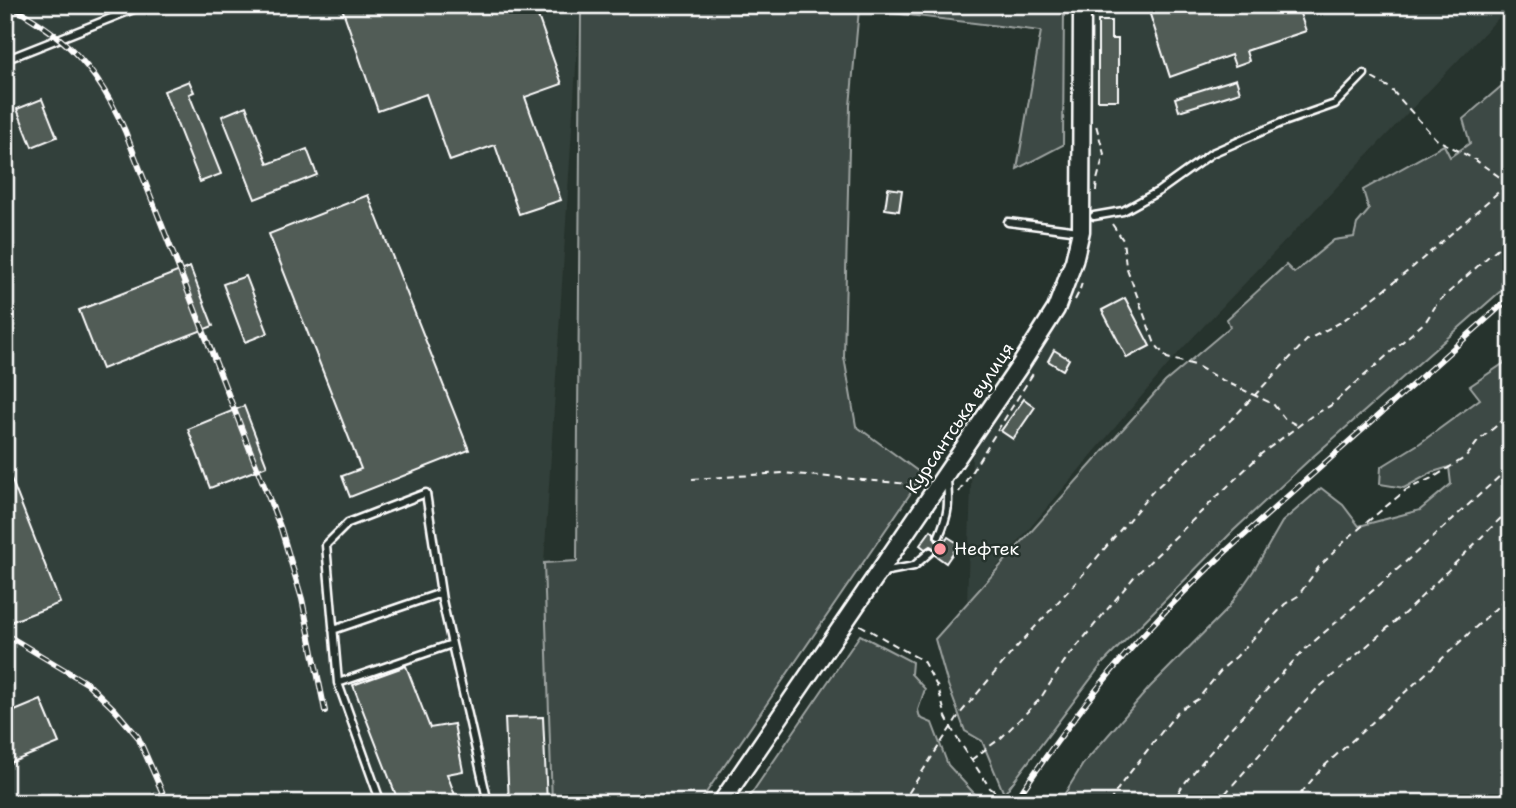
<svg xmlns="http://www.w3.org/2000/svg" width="1516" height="808" font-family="'Shantell Sans',sans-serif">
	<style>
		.built { fill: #333f3a }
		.green { fill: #3e4944; stroke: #9ea4a2; stroke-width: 2 }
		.building { fill: #515c57; stroke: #fff; stroke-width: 2 }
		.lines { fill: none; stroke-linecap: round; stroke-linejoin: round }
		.service-casing { stroke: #fff; stroke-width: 11 }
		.tertiary-casing { stroke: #fff; stroke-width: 21 }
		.path { stroke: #fff; stroke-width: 2; stroke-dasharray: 7 5; stroke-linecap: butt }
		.service { stroke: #26332d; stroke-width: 6 }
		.tertiary { stroke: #26332d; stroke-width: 16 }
		.rail-casing { stroke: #fff; stroke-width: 6 }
		.rail { stroke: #26332d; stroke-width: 3.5; stroke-dasharray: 10; stroke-linecap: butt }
		.poi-dot { fill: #ff9aa2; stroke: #26332d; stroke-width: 2.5 }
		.labels { text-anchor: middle; stroke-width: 5; stroke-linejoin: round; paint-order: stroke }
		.street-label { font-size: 18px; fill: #fff; stroke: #26332d }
		.poi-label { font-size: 18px; fill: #fff; stroke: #26332d; text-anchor: start }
	</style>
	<rect width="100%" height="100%" fill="#26332d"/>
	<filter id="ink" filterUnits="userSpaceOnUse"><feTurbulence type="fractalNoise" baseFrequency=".0143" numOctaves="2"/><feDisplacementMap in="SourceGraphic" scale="14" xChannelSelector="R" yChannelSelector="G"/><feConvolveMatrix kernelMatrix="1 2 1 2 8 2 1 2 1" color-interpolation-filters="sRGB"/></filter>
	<g filter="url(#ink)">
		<path class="built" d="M5 5H580L544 563 552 803H5Z
			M1083 5H1511L1180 351 967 602 972 456 1073 290 1092 161Z"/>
		<path class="green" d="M581 5H1064L1063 145 1017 169 1041 31 859 9 850 106 844 357 856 426 923 475 699 803H552L544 563 577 561Z
			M1511 78V282L1308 461 1233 531 1102 664 1004 794 982 741 965 731 948 685 935 639 1165 382 1230 327 1227 319 1286 265 1294 273 1334 240 1354 237 1357 224 1369 210 1363 190 1444 145 1450 157 1470 143 1463 119Z
			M1511 357V803H1059L1083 764 1150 687 1228 608 1256 567 1282 522 1321 488 1343 505 1359 526 1420 510 1451 484 1449 467 1433 472 1404 488 1380 484 1381 467 1420 443 1480 399 1470 386 1510 359Z
			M860 635 912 662 911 674 925 689 918 710 920 718 932 723 948 765 983 803H745Z"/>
		<path class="building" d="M341 5H534L562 84 525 97 561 200 519 214 495 145 450 161 426 94 378 111Z
			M1147 5H1297L1306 31 1246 51 1249 61 1235 66 1231 55 1170 77Z
			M1098 21H1111V39H1118V100H1098Z
			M1236 79 1240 92 1179 111 1175 98Z
			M189 81 194 92 189 94 221 174 200 182 164 91Z
			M42 99 57 137 32 147 17 109Z
			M246 106 268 164 307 149 317 175 255 199 222 116Z
			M888 188 902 190 899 211 885 209Z
			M368 195 469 450 350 497 342 476 361 469 269 234Z
			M190 267 213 326 102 369 79 310Z
			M246 276 268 333 245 342 223 284Z
			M1125 298 1150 346 1127 358 1102 310Z
			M1054 350 1069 359 1063 370 1048 361Z
			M1024 399 1035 407 1013 439 1001 431Z
			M244 406 267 466 210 488 188 429Z
			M5 463 60 603 5 624Z
			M931 530 934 533V537L936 541H940L944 539 946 540 948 537 959 544 946 563 935 555 936 552 934 548 930 546 925 549 920 545Z
			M406 666 430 728 454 724 463 771 447 774 458 803H399L353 685Z
			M41 700 59 743 5 765V715Z
			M543 717 547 803H509L505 718Z"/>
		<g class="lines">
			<g class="service-casing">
				<path id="service" d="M5 60 144 5
					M1094 216 1123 211 1159 191 1212 153 1281 123 1335 104 1364 74
					M1008 222 1079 231
					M939 536C949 513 949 505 947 480
					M883 572 914 566 930 552
					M333 630 441 593
					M338 683 326 545 348 523 426 493 442 600 488 803
					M381 803 338 683 452 644"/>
			</g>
			<g class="tertiary-casing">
				<path id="tertiary" d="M721 803 1021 364 1056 309 1074 261 1081 231 1082 5"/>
			</g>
			<path class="path" d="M1372 78 1390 88 1436 139 1474 159 1511 185
				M1096 191 1097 180 1104 154 1096 125
				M1112 224 1123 240 1126 266 1155 344 1167 358 1195 365 1218 378 1273 404 1285 419 1297 425
				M1075 300 1079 292 1082 283
				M692 479 783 473 921 485
				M959 492 1034 372
				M860 625 923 661 938 688 946 717 955 735 990 788 1011 803
				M971 760 1001 738 1040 699 1064 662 1134 577 1261 454 1313 415 1330 406 1426 321 1438 302 1511 236
				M902 803 959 715 1014 650 1079 579 1153 491 1234 417 1307 340 1341 322 1366 304 1413 267 1511 181
				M1109 803 1121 784 1178 711 1198 699 1223 668 1236 657 1285 604 1298 596 1318 568 1349 537 1406 490 1434 477 1466 457 1479 440 1511 414
				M1172 803 1183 785 1229 730 1303 651 1400 567 1511 466
				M1217 803 1316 690 1406 612 1511 508
				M1293 803 1321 769 1446 655 1511 594
				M1506 803 1511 792"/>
			<use href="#service" class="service"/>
			<use href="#tertiary" class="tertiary"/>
			<g class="rail-casing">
				<path id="rail" d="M10 5C27 16 45 26 60 39 90 64 110 96 125 131L281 529 302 599 325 711
					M5 634 88 684 115 710 138 737 167 803
					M1014 803C1057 739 1103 677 1155 622 1177 598 1200 576 1223 554L1511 297"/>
			</g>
			<use href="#rail" class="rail"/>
		</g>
	</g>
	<circle class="poi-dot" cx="940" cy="549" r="7"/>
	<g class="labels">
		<g class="street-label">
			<text transform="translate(960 418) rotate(-56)" y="6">Курсантська вулиця</text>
		</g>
		<g class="poi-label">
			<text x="954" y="555">Нефтек</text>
		</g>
	</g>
	<rect width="1516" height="808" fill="none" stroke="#26332d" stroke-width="28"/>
	<rect x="14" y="14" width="1488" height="780" fill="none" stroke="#fff" stroke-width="2.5" filter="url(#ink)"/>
</svg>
